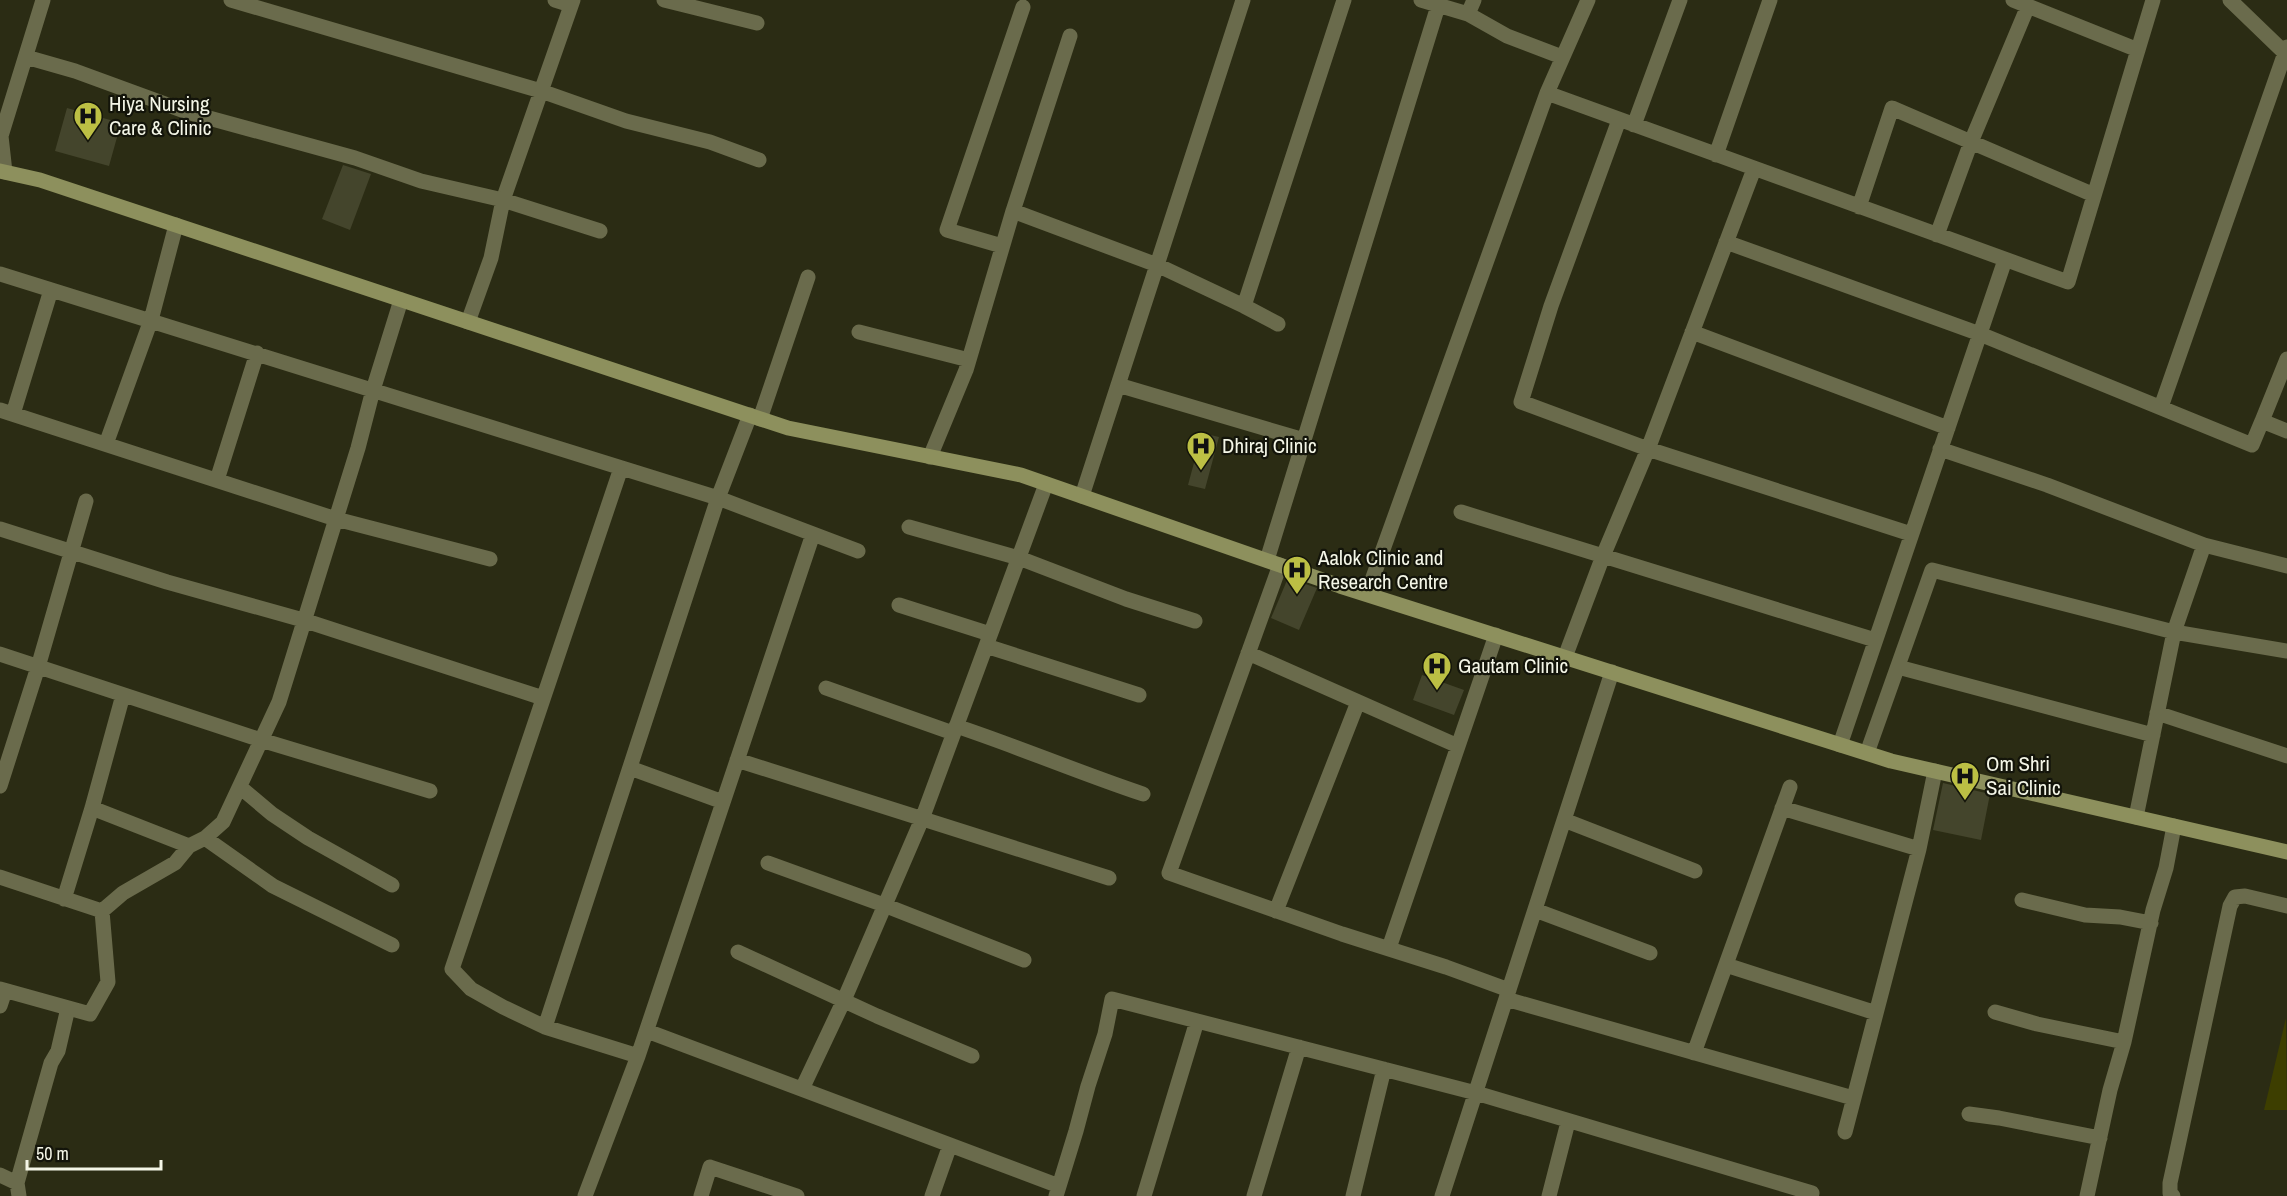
<svg xmlns="http://www.w3.org/2000/svg" width="2287" height="1196" font-family="'Archivo Narrow',sans-serif">
	<style>
		.green { fill: #3d3e00 }
		.building { fill: #44452c }
		.lines { fill: none; stroke-linecap: round; stroke-linejoin: round }
		.street { stroke: #6a6b4c; stroke-width: 15 }
		.secondary { stroke: #8d905d; stroke-width: 15 }
		.labels { text-anchor: middle; stroke-width: 4.5; stroke-linejoin: round; paint-order: stroke }
		.poi-label { font-size: 21px; fill: #f4f6e7; stroke: #13140a; text-anchor: start }
	</style>
	<rect width="100%" height="100%" fill="#2b2c14"/>
	<path class="green" d="M2286 1018 2287 1110H2264Z"/>
	<path class="building" d="M67 108 121 123 109 166 55 151Z
		M343 165 371 174 350 230 322 219Z
		M1202 433 1219 437 1205 489 1188 485Z
		M1288 578 1317 588 1299 630 1271 618Z
		M1422 675 1464 690 1454 715 1413 700Z
		M1943 783 1990 794 1981 840 1933 830Z"/>
	<g class="lines">
		<path class="street" d="M231 0 541 91 626 121 710 142 759 160
			M555 0 571 5
			M664 0 757 23
			M1421 0 1468 14 1507 36 1562 57
			M2013 0 2138 50
			M2230 0 2287 55
			M1468 14 1474 0
			M26 57 75 71 187 112 355 158 421 181 503 200 600 231
			M1547 93 2068 282 2153 0
			M1619 120 1551 306 1521 402 1648 449 1911 534
			M1634 125 1680 0
			M1716 155 1770 0
			M5 172 1 136 43 0
			M1859 207 1892 108 2094 195
			M1013 211 1157 265 1244 306 1344 0
			M1937 235 1971 142 2028 6
			M1726 242 1980 334 2252 445 2262 421
			M1002 246 947 230 1023 7
			M0 274 718 498 858 551
			M1244 306 1278 324
			M468 322 491 258 503 200 573 0
			M859 332 969 360
			M1692 332 1948 428
			M2287 359 2262 421 2287 431
			M1118 385 1304 440
			M2161 407 2287 47
			M0 410 336 519 490 559
			M13 414 51 290
			M760 419 808 277
			M106 444 151 320 176 225
			M1940 449 2047 485 2204 545 2287 566
			M930 457 966 370 1013 211 1070 36
			M621 468 452 969 471 989 503 1007 545 1027 638 1056
			M217 480 257 353
			M1082 496 1243 0
			M1461 512 1875 640
			M909 527 1019 558 1126 599 1195 621
			M0 529 167 582 303 620 543 698
			M1267 560 1438 6
			M1280 565 1169 873 1342 934 1446 967 1509 990
			M1367 594 1547 93 1588 0
			M899 605 990 634
			M986 646 1139 695
			M1248 653 1458 746
			M0 654 261 740 430 791
			M1565 657 1603 556 1648 449 1754 169
			M1898 667 2153 735
			M826 688 953 733
			M2157 713 2287 756
			M956 726C1019 747 1080 773 1143 794
			M1840 745 2005 260
			M1867 753 1932 570 2174 632 2287 651
			M737 760 1109 878
			M630 768 723 802
			M0 786 38 667 86 501
			M240 787 272 814 308 838 392 885
			M92 808 189 846
			M1782 808 1919 849
			M2136 817 2174 632 2204 545
			M1564 820 1695 871
			M205 838 273 886 392 945
			M768 863 884 905 1024 960
			M0 877 102 911
			M64 899 92 808 123 695
			M2022 900 2085 915 2120 917 2151 923
			M1535 910 1650 953
			M1276 911 1358 702
			M1389 948 1496 635
			M738 952 877 1016 972 1056
			M1726 965 1876 1013
			M0 989 90 1014 108 982 102 911 123 893 175 863 189 846 205 838 223 822 279 702 358 448 373 390 401 300
			M1506 999 1853 1098
			M0 1006 5 991
			M1995 1012 2037 1024 2124 1042
			M545 1027 718 498 750 415
			M647 1031 1059 1186
			M1694 1053 1790 787
			M802 1089 844 1000 922 819 1046 484
			M1969 1114 1999 1118 2100 1138
			M1845 1132 1919 849 1935 771
			M0 1175 17 1183
			M19 1196 17 1183 51 1063 58 1051 68 1008
			M585 1196 638 1056 813 534
			M701 1196 710 1167 797 1196
			M932 1196 950 1145
			M1056 1196 1076 1131 1088 1086 1105 1034 1112 999 1476 1093 1812 1193
			M1144 1196 1197 1021
			M1254 1196 1299 1047
			M1353 1196 1384 1069
			M1442 1196 1612 672
			M1549 1196 1568 1122
			M2087 1196 2110 1090 2124 1042 2153 910 2166 868 2174 826
			M2173 1196 2170 1193V1183L2230 906 2235 897 2245 896 2287 906"/>
		<path class="secondary" d="M0 171 40 180 788 428 1021 475 1340 586 1891 761 2287 852"/>
	</g>
	<defs>
		<g id="hospital-pin" transform="scale(1.5)"><path d="M0 17L-7.5 6A9.5 9.5 0 1 1 7.5 6Z" fill="#bcbf44" stroke="#13140a"/><path d="M-5-5h3v3.5h4V-5h3V5h-3V1.5h-4V5h-3Z" fill="#111"/></g>
	</defs>
	<g fill-rule="evenodd">
		<use href="#hospital-pin" x="88" y="116"/>
		<use href="#hospital-pin" x="1201" y="446"/>
		<use href="#hospital-pin" x="1297" y="570"/>
		<use href="#hospital-pin" x="1437" y="666"/>
		<use href="#hospital-pin" x="1965" y="776"/>
	</g>
	<g class="labels">
		<g class="poi-label">
			<text x="109" y="111">Hiya Nursing<tspan x="109" dy="24">Care &amp; Clinic</tspan></text>
			<text x="1222" y="453">Dhiraj Clinic</text>
			<text x="1318" y="565">Aalok Clinic and<tspan x="1318" dy="24">Research Centre</tspan></text>
			<text x="1458" y="673">Gautam Clinic</text>
			<text x="1986" y="771">Om Shri<tspan x="1986" dy="24">Sai Clinic</tspan></text>
		</g>
	</g>
	<path d="M27 1160v9h134v-9" fill="none" stroke="#f4f6e7" stroke-width="3"/>
	<text x="36" y="1160" font-size="18" fill="#f4f6e7" stroke="#13140a" stroke-width="4.5" paint-order="stroke">50 m</text>
</svg>
